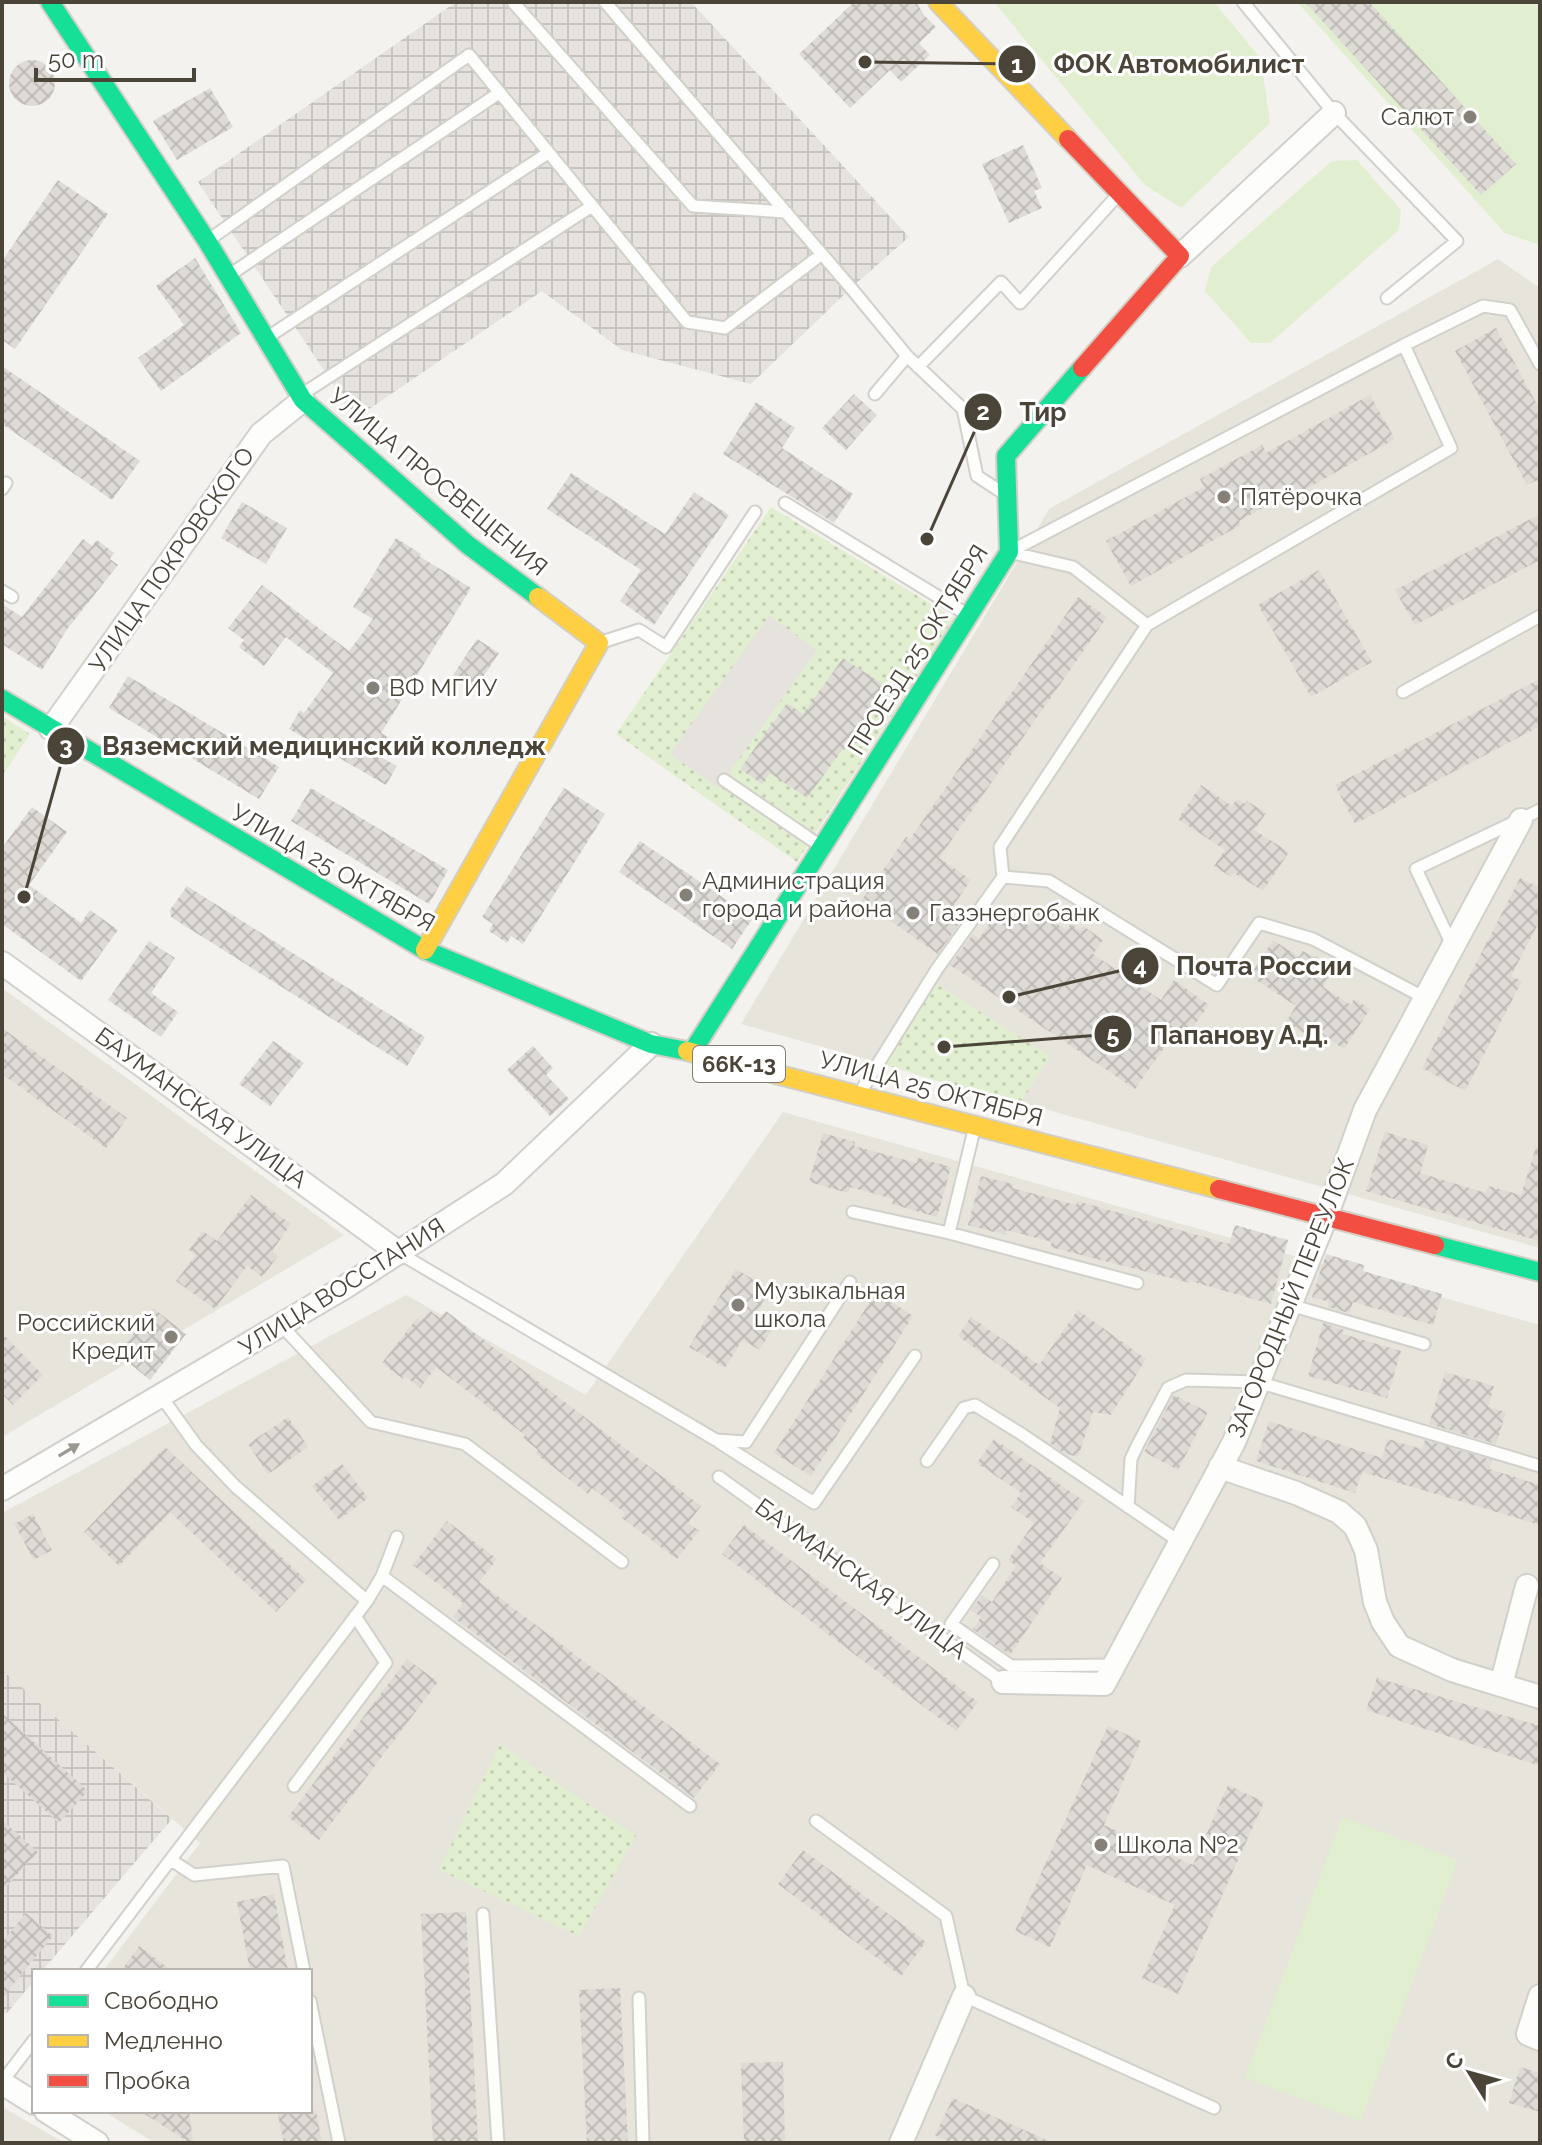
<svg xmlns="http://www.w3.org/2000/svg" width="1542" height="2145" font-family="Raleway,sans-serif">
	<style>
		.residential { fill: #e7e4dc }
		.industrial { fill: url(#industrial-grid) }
		.park { fill: url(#park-dots) }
		.garden { fill: #e1eecf }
		.parking { fill: #e6e3df }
		.building { fill: url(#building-cross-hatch) }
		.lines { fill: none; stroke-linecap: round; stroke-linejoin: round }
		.lane-casing { stroke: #d2d0cb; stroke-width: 15 }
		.street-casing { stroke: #d2d0cb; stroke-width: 26 }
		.fast-casing { stroke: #d3cfc5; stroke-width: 22 }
		.slow-casing { stroke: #d3cfc5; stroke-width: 22 }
		.jam-casing { stroke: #d3cfc5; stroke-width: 22 }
		.lane { stroke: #fdfdfc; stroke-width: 11 }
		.street { stroke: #fdfdfc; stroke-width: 22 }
		.fast { stroke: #16e098; stroke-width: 18 }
		.slow { stroke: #ffcf43; stroke-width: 18 }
		.jam { stroke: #f24e42; stroke-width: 18 }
		.oneway { fill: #9b9791 }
		.poi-dot { fill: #868178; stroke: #fff; stroke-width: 3 }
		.labels { text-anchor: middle; stroke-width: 6; stroke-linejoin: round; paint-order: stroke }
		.shield { fill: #fff; stroke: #817c74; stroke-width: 2 }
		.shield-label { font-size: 22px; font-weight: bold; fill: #4b4439 }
		.poi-label { font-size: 24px; fill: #4b4439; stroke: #fff; text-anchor: start }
		.street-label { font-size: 24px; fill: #4b4439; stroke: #fff }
		.leader { fill: none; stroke: #4b4439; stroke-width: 3 }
		.callout-dot { fill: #4b4439; stroke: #fff; stroke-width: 3 }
		.mark-label { font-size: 24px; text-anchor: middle; font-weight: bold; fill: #fff }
		.callout-label { font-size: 26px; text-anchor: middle; font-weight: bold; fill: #4b4439; stroke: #fff; stroke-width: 6; stroke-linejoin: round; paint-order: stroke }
	</style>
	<defs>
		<pattern id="industrial-grid" width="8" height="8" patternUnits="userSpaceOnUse" patternTransform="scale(2)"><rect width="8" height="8" fill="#e6e2de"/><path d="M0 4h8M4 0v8" fill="none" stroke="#c7c3bf"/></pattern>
		<pattern id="park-dots" width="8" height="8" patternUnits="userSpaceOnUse" patternTransform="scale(2)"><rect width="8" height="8" fill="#e1eecf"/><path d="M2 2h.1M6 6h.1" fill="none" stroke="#c3cdb2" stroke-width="1.8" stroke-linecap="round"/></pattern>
		<pattern id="building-cross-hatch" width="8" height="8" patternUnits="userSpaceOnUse" patternTransform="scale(2)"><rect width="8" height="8" fill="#dedbd6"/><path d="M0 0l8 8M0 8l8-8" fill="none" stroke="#c0bdb8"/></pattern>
	</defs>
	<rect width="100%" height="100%" fill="#f4f2ee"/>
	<path class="residential" d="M1498 259 1540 288V1248L741 1024 1049 509Z
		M2 988 344 1235 2 1437Z
		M783 1112 1540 1325V2143H155L103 2111H310V1971H103L200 1843 2 1670V1513L406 1295 586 1395Z
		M2 2107 65 2143H2Z"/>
	<path class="industrial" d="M456 2H691L909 237 851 288 751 384 622 350 542 291 356 418 198 182Z
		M2 1670 172 1819 42 1971H34V1981L6 2014 2 2011Z"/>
	<path class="park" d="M771 507 954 618 797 862 616 734Z
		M2 716 30 734 2 776Z
		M930 980 1050 1056 1019 1106 876 1062Z
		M500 1744 636 1836 579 1936 439 1870Z"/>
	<path class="garden" d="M994 2H1214L1261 59 1270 123 1181 208 1145 185Z
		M1297 2H1540V245L1505 233Z
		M1357 160 1401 210 1399 230 1270 343H1251L1205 291 1211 267 1332 161Z
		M1342 1817 1458 1860 1361 2121 1245 2078Z"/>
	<path class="parking" d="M769 616 817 650 718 788 670 754Z"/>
	<path class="building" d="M854 2H916L924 15 936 27 919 43 930 55 901 82 890 70 850 108 799 54Z
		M1305 2H1369L1516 164 1481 195Z
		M9 83a23 23 0 1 1 46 0a23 23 0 1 1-46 0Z
		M210 88 233 127 177 160 153 121Z
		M1023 145 1042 188 1034 191 1042 208 1009 223 982 164Z
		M58 180 108 214 15 349 2 340V261Z
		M195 258 241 333 161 391 138 358 184 325 156 286Z
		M1496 328 1540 410V479L1527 485 1455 351Z
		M2 366 140 461 112 500 2 424Z
		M854 394 877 415 846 450 822 428Z
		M1370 395 1395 439 1292 497 1290 493 1239 521 1241 525 1131 586 1106 541 1204 487 1200 479 1262 445 1266 453Z
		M756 402 795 428 782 448 853 494 834 523 723 454Z
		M571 473 665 534 694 492 729 515 654 625 620 601 641 570 547 509Z
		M242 502 287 528 266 564 221 538Z
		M1540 514V560L1415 625 1395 590Z
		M396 538 421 554 419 556 471 588 381 733 388 737 375 754 397 766 386 785 289 729 300 710 304 713 333 673 286 637 264 666 239 647 244 640 228 628 262 585 349 651 373 619 353 607Z
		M83 539 92 546 97 540 114 553 110 559 118 565 68 628 42 670 2 644V604L22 617Z
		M1319 570 1372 662 1311 697 1258 605Z
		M1078 597 1107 617 939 858 971 880 946 916 958 925 938 954 875 910 870 916 857 907 906 837 910 839Z
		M477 639 499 653 475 689 453 675Z
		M843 658 887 687 858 728 860 742 845 746 807 798 770 773 762 784 740 769 787 703 803 714Z
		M128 676 279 767 259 799 109 708Z
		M1540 679V726L1355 824 1335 785Z
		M1201 785 1232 806 1237 799 1245 804 1247 801 1266 813 1254 830 1289 852 1263 891 1234 873 1231 877 1214 866 1225 850 1178 819Z
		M311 788 448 870 429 904 291 821Z
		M564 788 605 814 523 944 511 936 507 943 489 931 493 924 482 917Z
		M32 807 67 832 29 885 81 923 90 910 118 930 81 981 2 924V848Z
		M640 841 753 918 732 949 619 872Z
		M1520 878 1540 888V920L1511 976 1522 981 1465 1091 1422 1068Z
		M187 886 425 1037 407 1066 171 917 170 910Z
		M1000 907 1029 926 1039 912 1066 930 1071 924 1080 930 1083 926 1103 940 1093 954 1161 1000 1174 980 1209 1005 1185 1038 1176 1031 1135 1089 950 965 973 934 979 939Z
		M1273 940 1299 957 1303 951 1315 958 1316 956 1335 968 1323 987 1351 1005 1354 999 1370 1009 1344 1049 1316 1031 1312 1038 1286 1022 1296 1006 1250 976Z
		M149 941 175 958 151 993 178 1012 161 1037 108 1000Z
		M2 1028 127 1118 106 1148 2 1074Z
		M273 1041 304 1063 270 1106 239 1084Z
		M533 1046 553 1068 546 1075 569 1099 550 1116 507 1070Z
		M1385 1132 1428 1145 1420 1173 1486 1193 1488 1186 1521 1195 1536 1147H1540V1241L1366 1191Z
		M823 1133 855 1142 854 1146 917 1163 918 1158 951 1167 937 1217 892 1204 893 1199 850 1187 848 1193 809 1182Z
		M981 1176 1013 1184 1012 1188 1076 1205 1077 1201 1229 1244 1235 1225 1288 1240 1271 1304 1190 1281V1283L1050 1247 1052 1242 1006 1230 1005 1235 968 1225Z
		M251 1195 291 1224 272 1251 278 1256 262 1277 247 1266 215 1309 176 1281 196 1255 189 1250 203 1231 217 1241Z
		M1326 1254 1364 1265 1363 1271 1442 1294 1433 1325 1353 1302 1349 1313 1328 1307 1329 1302 1312 1297Z
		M736 1269 770 1290 752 1320 771 1331 760 1350 742 1340 725 1368 689 1347Z
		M876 1292 913 1316 811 1476 774 1453Z
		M153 1308 186 1334 150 1380 118 1354Z
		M1078 1310 1146 1359 1111 1415 1093 1412 1078 1457 1064 1453 1050 1443 1060 1408 958 1336 971 1317 1039 1365Z
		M430 1311 440 1318 446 1311 701 1506 688 1523 699 1531 677 1559 622 1518 625 1513 592 1488 588 1494 535 1453 538 1450 523 1438 525 1435 436 1367 420 1388 405 1376 403 1379 382 1363 417 1318 421 1321Z
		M1323 1323 1344 1330 1343 1334 1401 1351 1387 1398 1308 1376Z
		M2 1333 43 1375 13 1405 2 1394Z
		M1445 1372 1494 1386 1488 1407 1506 1412 1496 1444 1429 1424Z
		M1174 1395 1208 1412 1178 1470 1144 1452Z
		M288 1417 308 1447 268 1474 248 1444Z
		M1269 1421 1382 1458 1388 1439 1422 1449 1425 1440 1492 1460 1489 1469 1540 1485V1525L1362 1472 1355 1493 1256 1461Z
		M994 1439 1084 1501 1040 1563 1062 1578 1010 1655 973 1629 981 1617 971 1610 982 1595 992 1602 1016 1566 1008 1560 1034 1523 1011 1507 1021 1493 977 1463Z
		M165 1447 306 1580 276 1612 170 1512 119 1566 84 1532Z
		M342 1464 368 1498 339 1520 312 1486Z
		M33 1514 52 1550 34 1560 14 1524Z
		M447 1521 497 1559 479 1582 720 1764 694 1798 453 1617 463 1603 413 1565Z
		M744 1525 978 1702 956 1731 722 1554Z
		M407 1659 438 1682 319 1840 288 1817Z
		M1377 1678 1540 1726V1766L1366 1710Z
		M2 1713 88 1791 59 1823 2 1772Z
		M1108 1726 1141 1741 1104 1825 1193 1865 1228 1785 1264 1802 1178 1994 1142 1978 1175 1905 1087 1865 1050 1947 1015 1931Z
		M2 1820 38 1852 2 1891Z
		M803 1850 926 1942 901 1976 778 1884Z
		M274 1894 288 1971H250L237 1902Z
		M466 1912 478 2143H433L421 1914Z
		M26 1913 53 1936 2 1998V1942Z
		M139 1946 172 1971H121Z
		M620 1988 628 2143H587L579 1990Z
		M783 2062 785 2143H744L741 2063Z
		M1520 2067 1540 2073V2112L1509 2103Z
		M953 2098 1053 2143H952L935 2135Z
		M140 2111H189L193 2143H190Z
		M277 2111H316L322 2143H284Z"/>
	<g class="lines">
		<g class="lane-casing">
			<path id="lane" d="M513 2 693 206 786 212
				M605 2 851 288 907 356
				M1243 2 1334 113 1457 241 1387 298
				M210 239 469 55 687 322 725 328 822 254
				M231 274 499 93
				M268 337 548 153
				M918 367 1001 282 1020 303 1117 196
				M304 393 592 206
				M875 394 907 356 963 409 977 476 1003 493
				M2 489 6 483
				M785 503 968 615
				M1013 550 1404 345
				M1009 552 1073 567 1147 625
				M2 591 12 597
				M602 642 639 630 666 647 755 512
				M1403 692 1540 616
				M724 780 819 845
				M1003 877 1049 881 1217 985 1259 923 1313 939 1425 998
				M1453 947 1416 869 1540 810
				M861 1091 937 969 1003 877 1000 847 1147 625 1451 448 1404 345 1483 306 1510 310 1540 364
				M974 1130 949 1233 1137 1283
				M853 1212 949 1233
				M399 1253 716 1440 746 1442 850 1282
				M1290 1305 1424 1344
				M282 1326 371 1422 465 1444 622 1562
				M161 1396 196 1445 235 1486 367 1601
				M719 1442 814 1503 915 1356
				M927 1461 964 1408 975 1405 1023 1435 1180 1542
				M719 1477 1003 1682
				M1128 1507 1131 1459 1137 1446 1168 1388 1186 1380 1258 1382 1540 1466
				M993 1564 951 1624 1011 1666 1114 1665
				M382 1576 690 1806
				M294 1786 386 1663 355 1616
				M816 1821 946 1916 964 1996 1214 2108
				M171 1860 194 1875 283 1866 304 1971
				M483 1914 498 2143
				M86 1971 367 1601 382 1576 397 1537
				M639 1998 643 2143
				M310 2001 339 2143
				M2 2082 34 2040"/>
		</g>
		<g class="street-casing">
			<path id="street" d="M1180 256 1334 113
				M51 729 261 434 303 400
				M2 963 399 1253
				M1220 1467 1296 1493 1339 1512 1355 1526 1366 1550 1375 1602 1383 1622 1399 1646 1452 1670 1540 1697
				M2 1489 345 1287 504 1184 651 1044
				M1003 1682 1104 1684 1234 1442 1326 1217 1365 1110 1521 820
				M1501 1685 1527 1586
				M1540 1996 1528 2034 1540 2039
				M2 2083 34 2103
				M46 2111 97 2143
				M901 2143 964 1996"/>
		</g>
		<g class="fast-casing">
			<path id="fast" d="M50 2 207 241 303 400 468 545 538 597
				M2 699 425 950 651 1044 687 1051
				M692 1052 1009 552 1006 456 1082 368
				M1435 1245 1540 1272"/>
		</g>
		<g class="slow-casing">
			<path id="slow" d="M938 2 1068 139
				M425 950 599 643 538 597
				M687 1051 1219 1189"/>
		</g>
		<g class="jam-casing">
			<path id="jam" d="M1068 139 1180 256 1082 368
				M1219 1189 1435 1245"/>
		</g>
		<use href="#lane" class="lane"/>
		<use href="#street" class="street"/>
		<use href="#fast" class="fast"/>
		<use href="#slow" class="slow"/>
		<use href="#jam" class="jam"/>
	</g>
	<defs><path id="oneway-solid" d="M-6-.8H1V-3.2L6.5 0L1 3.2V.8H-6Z" transform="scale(2)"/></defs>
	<use class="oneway" href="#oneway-solid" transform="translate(69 1450) rotate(-31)"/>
	<g class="poi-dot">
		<circle cx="1470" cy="117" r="8"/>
		<circle cx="1224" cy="497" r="8"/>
		<circle cx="373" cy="688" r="8"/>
		<circle cx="686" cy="895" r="8"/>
		<circle cx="913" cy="913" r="8"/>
		<circle cx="738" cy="1305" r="8"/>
		<circle cx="171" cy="1337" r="8"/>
		<circle cx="1101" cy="1845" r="8"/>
	</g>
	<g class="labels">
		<rect class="shield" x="693" y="1046" width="92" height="36" rx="6"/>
		<g class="shield-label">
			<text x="739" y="1072">66К-13</text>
		</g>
		<g class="poi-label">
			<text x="1454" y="125" text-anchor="end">Салют</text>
			<text x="1240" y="505">Пятёрочка</text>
			<text x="389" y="696">ВФ МГИУ</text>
			<text x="702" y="889">Администрация<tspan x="702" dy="28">города и района</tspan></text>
			<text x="929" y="921">Газэнергобанк</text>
			<text x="754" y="1299">Музыкальная<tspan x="754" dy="28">школа</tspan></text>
			<text x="155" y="1331" text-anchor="end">Российский<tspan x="155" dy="28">Кредит</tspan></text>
			<text x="1117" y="1853">Школа №2</text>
		</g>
		<g class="street-label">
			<text transform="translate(438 482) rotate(40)" y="8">УЛИЦА ПРОСВЕЩЕНИЯ</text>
			<text transform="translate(172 560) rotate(-55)" y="8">УЛИЦА ПОКРОВСКОГО</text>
			<text transform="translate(918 650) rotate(-58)" y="8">ПРОЕЗД 25 ОКТЯБРЯ</text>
			<text transform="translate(333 868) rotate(30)" y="8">УЛИЦА 25 ОКТЯБРЯ</text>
			<text transform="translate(931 1089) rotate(15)" y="8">УЛИЦА 25 ОКТЯБРЯ</text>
			<text transform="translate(201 1108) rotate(36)" y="8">БАУМАНСКАЯ УЛИЦА</text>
			<text transform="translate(342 1287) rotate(-32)" y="8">УЛИЦА ВОССТАНИЯ</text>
			<text transform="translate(1291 1298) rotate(-68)" y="8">ЗАГОРОДНЫЙ ПЕРЕУЛОК</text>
			<text transform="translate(861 1579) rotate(36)" y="8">БАУМАНСКАЯ УЛИЦА</text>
		</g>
	</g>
	<path class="leader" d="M865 62L1017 64M927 539L983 412M24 897L66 746M1009 997L1140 966M944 1047L1113 1034"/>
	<g class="callout-dot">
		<circle cx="865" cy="62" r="8"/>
		<circle cx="927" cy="539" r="8"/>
		<circle cx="24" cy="897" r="8"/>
		<circle cx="1009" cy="997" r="8"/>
		<circle cx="944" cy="1047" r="8"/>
		<circle cx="1017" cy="64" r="20"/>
		<circle cx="983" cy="412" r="20"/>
		<circle cx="66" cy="746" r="20"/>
		<circle cx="1140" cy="966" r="20"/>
		<circle cx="1113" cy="1034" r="20"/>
	</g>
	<g class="mark-label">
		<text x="1017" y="73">1</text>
		<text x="983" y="420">2</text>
		<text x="66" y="754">3</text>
		<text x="1140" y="975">4</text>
		<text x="1113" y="1043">5</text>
	</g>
	<g class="callout-label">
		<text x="1179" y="73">ФОК Автомобилист</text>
		<text x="1043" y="421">Тир</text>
		<text x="324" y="755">Вяземский медицинский колледж</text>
		<text x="1264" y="975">Почта России</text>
		<text x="1239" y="1044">Папанову А.Д.</text>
	</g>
	<rect width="1542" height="2145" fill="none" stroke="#4b4439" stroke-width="8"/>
	<rect x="32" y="1969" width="280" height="144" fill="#ffffff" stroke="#b7b4b0" stroke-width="2"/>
	<rect x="48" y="1995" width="40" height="12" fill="#16e098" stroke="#b7b4b0" stroke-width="2"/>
	<text x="104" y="2009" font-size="24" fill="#4b4439">Свободно</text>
	<rect x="48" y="2035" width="40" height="12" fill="#ffcf43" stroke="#b7b4b0" stroke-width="2"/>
	<text x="104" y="2049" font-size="24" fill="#4b4439">Медленно</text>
	<rect x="48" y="2075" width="40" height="12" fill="#f24e42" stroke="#b7b4b0" stroke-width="2"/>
	<text x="104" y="2089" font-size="24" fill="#4b4439">Пробка</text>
	<g transform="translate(1470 2073) rotate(307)" stroke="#ffffff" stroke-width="6" paint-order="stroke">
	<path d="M0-6L14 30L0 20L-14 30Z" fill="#4b4439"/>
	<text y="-12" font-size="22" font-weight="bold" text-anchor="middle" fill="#4b4439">С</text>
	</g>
	<path d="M36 68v12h158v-12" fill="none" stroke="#4b4439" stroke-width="4"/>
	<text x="48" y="68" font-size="24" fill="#4b4439" stroke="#ffffff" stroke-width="6" paint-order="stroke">50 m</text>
</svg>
